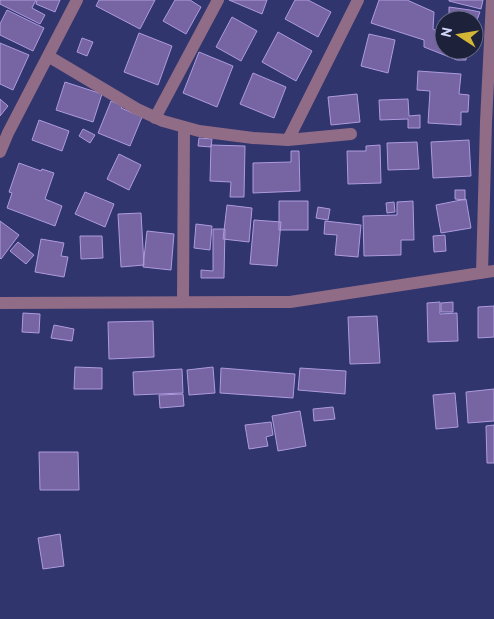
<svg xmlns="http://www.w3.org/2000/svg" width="494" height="619" font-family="'PT Sans',sans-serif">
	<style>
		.building { fill: #7664a3; stroke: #ad9bde }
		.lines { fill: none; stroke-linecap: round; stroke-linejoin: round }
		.minor { stroke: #906c86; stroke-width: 12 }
	</style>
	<rect width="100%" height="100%" fill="#30356e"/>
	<path class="building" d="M0 0H36L32 8 45 15 40 24 0 4Z
		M37 0H60L55 12 36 4Z
		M99 0H155L140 29 96 6Z
		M175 0H190L201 7 186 34 163 21Z
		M229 0H267L262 14Z
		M295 0H308L331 12 318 37 285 19Z
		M379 0H407L434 12 433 29 444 34V50H467L466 60H457L424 47V40L371 23Z
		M449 0H483L481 9 449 1Z
		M449 7 470 10 480 12 477 20 469 16V20H449Z
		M7 10 44 28 33 51 0 35V24Z
		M232 17 257 31 241 61 216 47Z
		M278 32 312 51 296 81 262 62Z
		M139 33 172 46 158 85 124 72Z
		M369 34 395 40 388 73 361 66Z
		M82 38 93 42 87 56 77 52Z
		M0 43 29 55 13 90 0 84Z
		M199 52 233 66 217 107 183 93Z
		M418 71 461 74 459 94 469 95 468 112H461V125L428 123 430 91 417 90Z
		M253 73 286 87 274 118 240 104Z
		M65 82 102 94 93 122 56 110Z
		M357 94 360 122 331 125 328 97Z
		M0 99 8 106 0 116Z
		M408 99 409 116 420 115V128H408V119L380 120 379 100Z
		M111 101 123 106 121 108 142 117 130 146 98 133Z
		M39 120 69 131 62 151 32 140Z
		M83 129 95 135 90 143 79 136Z
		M199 138 212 139 211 147 198 146Z
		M469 140 471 176 433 178 431 142Z
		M417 142 419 169 388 170 387 143Z
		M211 145 245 146 244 197H230L231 182 210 181Z
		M380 145 381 183 348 184 347 151H366V146Z
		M291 151H299L300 191 253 193V163L291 162Z
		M119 154 141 165 129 190 107 179Z
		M19 163 41 171 42 169 54 173 45 199 62 206 55 226 7 208 12 193 9 192Z
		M455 190H465V200L455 199Z
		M85 192 114 204 105 227 75 214Z
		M466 199 471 228 441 233 436 205Z
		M279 201H308V230H279Z
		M413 201 414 240H401V255L364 256 363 216 397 215V202Z
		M394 202 395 212 387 213 386 203Z
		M227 205 252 208 249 242 223 239Z
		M318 207 330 209 328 220 316 218Z
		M141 213 144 265 121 267 118 214Z
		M254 220 281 222 277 266 250 264Z
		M0 221 19 235 1 259 0 258Z
		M325 221 361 225 358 257 335 255 337 235 324 234Z
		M196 224 212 226 210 250 194 248Z
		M213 229H225L224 278H201V270L213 271Z
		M147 231 174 234 171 270 143 267Z
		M445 235 446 251 434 252 433 236Z
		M80 236H102L103 258 81 259Z
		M41 239 64 243 61 256 68 257 64 277 35 272Z
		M18 242 34 255 26 264 10 251Z
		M440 302V314L457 313 458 341 428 342 427 303Z
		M453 302V312H441V303Z
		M494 306V337L478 338V307Z
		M23 313 40 314 39 333 22 332Z
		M377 316 380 363 350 364 348 317Z
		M153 321 154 357 109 359 108 322Z
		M54 325 74 329 72 341 51 338Z
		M75 367 102 368V389H74Z
		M213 367 215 393 189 395 187 370Z
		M221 368 295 374 293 398 220 393Z
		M300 368 346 371 345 394 298 390Z
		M182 369 183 393 134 395 133 372Z
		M494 389V421L468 423 466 392Z
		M455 393 458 427 436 429 433 395Z
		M183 394 184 406 160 408 159 395Z
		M333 407 335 419 314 421 313 409Z
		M300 411 306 446 278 451 272 416Z
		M271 422 273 435 266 437 268 446 249 449 245 425Z
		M494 425V463H487L486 426Z
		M39 452H78L79 490H40Z
		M60 534 64 566 43 569 38 538Z"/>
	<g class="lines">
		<path class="minor" d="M48 56 137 109 163 121 199 131 253 138 288 140 351 134
			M155 118 218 0
			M288 140 358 0
			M0 152 8 133 77 0
			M482 273 486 122 492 0
			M183 302 184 127
			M0 303 290 302 494 271"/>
	</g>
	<g transform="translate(459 35) rotate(282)"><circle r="24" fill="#1d213a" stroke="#656a87"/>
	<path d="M0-4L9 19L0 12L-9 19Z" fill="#d3b635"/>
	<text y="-8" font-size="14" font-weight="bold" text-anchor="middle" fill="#d1d8fb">N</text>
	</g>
</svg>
